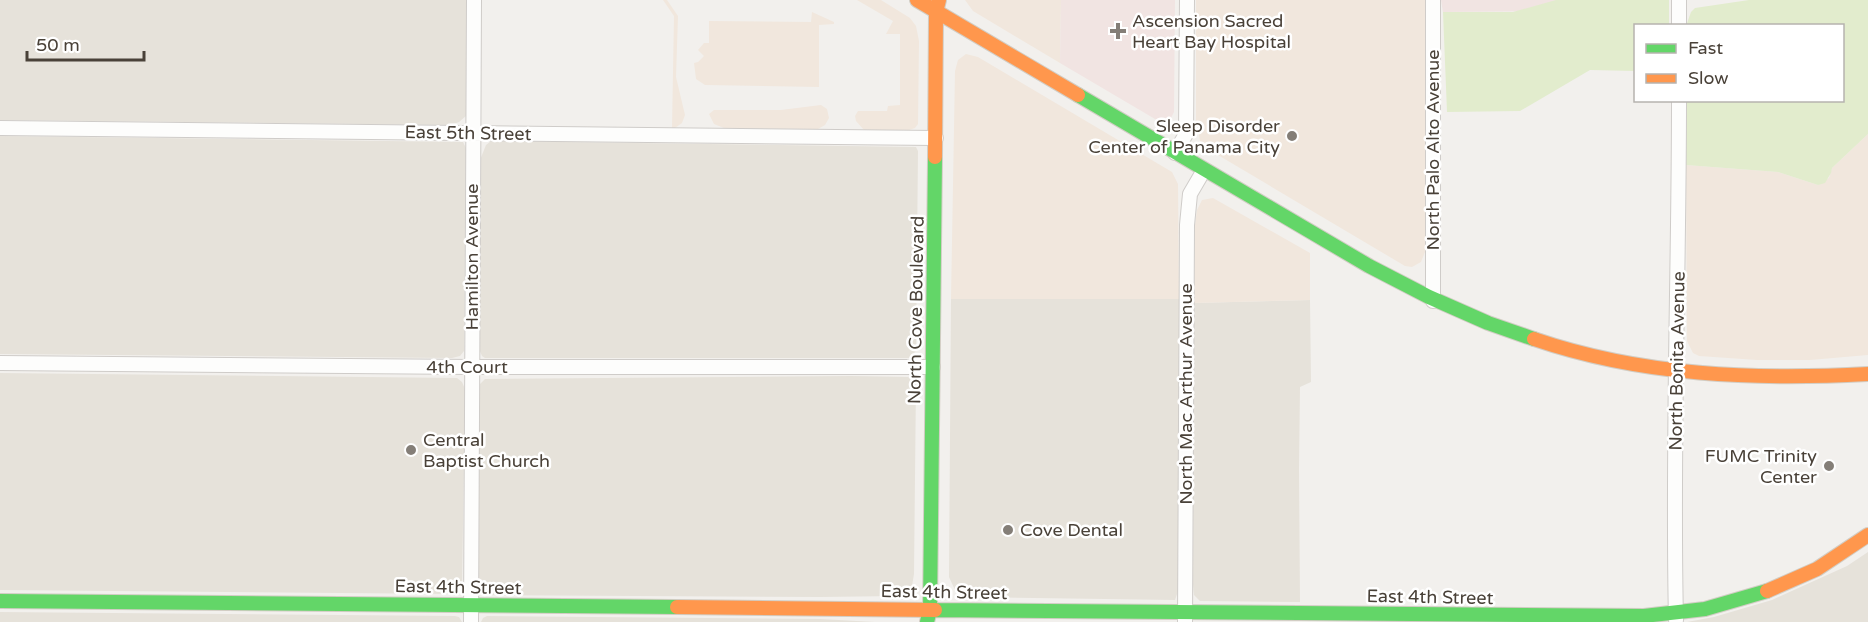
<svg xmlns="http://www.w3.org/2000/svg" width="1868" height="622" font-family="'Varela Round',sans-serif">
	<style>
		.residential { fill: #e6e2da }
		.commercial { fill: #f1e7dd }
		.medical { fill: #f1e4e2 }
		.green { fill: #e2eccd }
		.lines { fill: none; stroke-linecap: round; stroke-linejoin: round }
		.street-casing { stroke: #cfccc9; stroke-width: 16 }
		.fast-casing { stroke: #d2cdc4; stroke-width: 16 }
		.slow-casing { stroke: #d2cdc4; stroke-width: 16 }
		.street { stroke: #fdfdfc; stroke-width: 14 }
		.fast { stroke: #63d668; stroke-width: 14 }
		.slow { stroke: #ff974d; stroke-width: 14 }
		.poi-dot { fill: #847e77; stroke: #fff; stroke-width: 2 }
		.labels { text-anchor: middle; stroke-width: 5; stroke-linejoin: round; paint-order: stroke }
		.poi-label { font-size: 18px; fill: #494138; stroke: #fff; text-anchor: start }
		.street-label { font-size: 18px; fill: #494138; stroke: #fff }
	</style>
	<rect width="100%" height="100%" fill="#f2f0ed"/>
	<path class="residential" d="M0 0H467L466 116 459 122 451 125 0 120Z
		M0 136 463 142 466 148 464 351 460 356 452 358 0 354Z
		M498 141 916 147 918 151 916 351 909 358H485L482 356 479 349 480 160 486 145 491 141Z
		M951 299H1179L1178 591 1175 600 969 597 961 595 955 590 949 577Z
		M1310 300 1311 382 1300 387 1299 469 1300 602 1200 601 1194 595 1193 585 1194 303Z
		M0 373 457 378 462 382 465 389 462 590 456 594 0 590Z
		M851 376 908 377 916 383 914 574 912 586 905 593 897 596 820 597 486 595 481 592 478 581V390L480 384 485 379Z
		M1868 552V622H1687L1714 617 1772 600 1847 566Z
		M0 612 455 616 459 617 462 622H0Z
		M487 616 820 619 875 622H481L483 618Z"/>
	<path class="commercial" d="M663 0H667L678 16 676 77 685 115 682 123 675 128H672L674 16Z
		M857 0H881L910 18 916 26 919 41 918 124 915 128 909 130H864L856 121 855 116 858 111H887L888 106 900 105V34H886L893 21Z
		M965 0H1061L1060 63 973 11Z
		M1196 0H1426L1425 252 1421 262 1412 267 1405 266 1201 145 1196 121Z
		M812 12 834 22V24L819 25V87L705 85 696 79 694 63 698 62 704 56 698 50 704 43H709V21L811 22Z
		M966 54 978 57 1172 172 1178 184 1179 299H951L955 71 958 60Z
		M821 105 827 109 829 118 825 125 818 129 724 128 714 124 709 114 714 110H781Z
		M1868 134V355L1810 360H1757L1699 356 1693 353 1687 341 1686 165 1778 172 1818 185 1829 178 1832 168Z
		M1213 198 1310 253V300L1194 303 1195 225 1197 210 1202 200Z"/>
	<path class="medical" d="M1061 0H1175L1174 112 1170 120 1160 121 1155 119 1060 63Z
		M1441 0H1560V11L1443 12Z"/>
	<path class="green" d="M1556 0H1669V25L1636 26 1635 71 1590 70 1520 111 1447 112 1443 12H1513Z
		M1749 0H1868V134L1832 168 1831 173 1825 183 1818 185 1778 172 1686 165V101L1842 100V26H1686L1691 12 1695 8Z"/>
	<g class="lines">
		<g class="street-casing">
			<path id="street" d="M1679 0V26
				M0 128 936 138
				M1175 153 1186 134 1187 0
				M1433 301V0
				M0 363 472 367H933
				M1676 620C1672 447 1679 274 1679 100
				M471 622 474 0
				M1185 622 1187 225 1190 194 1204 170"/>
		</g>
		<g class="fast-casing">
			<path id="fast" d="M1078 95 1369 266 1429 297 1488 323 1534 339
				M0 601 677 607
				M935 610 1644 616 1705 609 1767 591
				M927 622 930 610 935 157"/>
		</g>
		<g class="slow-casing">
			<path id="slow" d="M917 0 1078 95
				M935 157 936 12 939 0
				M1534 339C1642 376 1755 380 1868 374
				M1767 591 1817 569 1868 535
				M677 607 935 610"/>
		</g>
		<use href="#street" class="street"/>
		<use href="#fast" class="fast"/>
		<use href="#slow" class="slow"/>
	</g>
	<g class="poi-dot">
		<path d="M1115 22h6v6h6v6h-6v6h-6v-6h-6v-6h6z"/>
		<circle cx="1292" cy="136" r="6"/>
		<circle cx="411" cy="450" r="6"/>
		<circle cx="1829" cy="466" r="6"/>
		<circle cx="1008" cy="530" r="6"/>
	</g>
	<g class="labels">
		<g class="poi-label">
			<text x="1132" y="27">Ascension Sacred<tspan x="1132" dy="21">Heart Bay Hospital</tspan></text>
			<text x="1280" y="132" text-anchor="end">Sleep Disorder<tspan x="1280" dy="21">Center of Panama City</tspan></text>
			<text x="423" y="446">Central<tspan x="423" dy="21">Baptist Church</tspan></text>
			<text x="1817" y="462" text-anchor="end">FUMC Trinity<tspan x="1817" dy="21">Center</tspan></text>
			<text x="1020" y="536">Cove Dental</text>
		</g>
		<g class="street-label">
			<text transform="translate(468 133) rotate(1)" y="6">East 5th Street</text>
			<text transform="translate(1433 150) rotate(-90)" y="6">North Palo Alto Avenue</text>
			<text transform="translate(472 257) rotate(-90)" y="6">Hamilton Avenue</text>
			<text transform="translate(916 310) rotate(-89)" y="6">North Cove Boulevard</text>
			<text transform="translate(1677 361) rotate(-89)" y="6">North Bonita Avenue</text>
			<text x="467" y="373">4th Court</text>
			<text transform="translate(1186 394) rotate(-90)" y="6">North Mac Arthur Avenue</text>
			<text transform="translate(458 587) rotate(1)" y="6">East 4th Street</text>
			<text transform="translate(944 592) rotate(1)" y="6">East 4th Street</text>
			<text transform="translate(1430 597) rotate(1)" y="6">East 4th Street</text>
		</g>
	</g>
	<rect x="1634" y="24" width="210" height="78" fill="#ffffff" stroke="#b6b3af" stroke-width="1.5"/>
	<rect x="1646" y="44" width="30" height="9" fill="#63d668" stroke="#b6b3af" stroke-width="1.5"/>
	<text x="1688" y="54" font-size="18" fill="#494138">Fast</text>
	<rect x="1646" y="74" width="30" height="9" fill="#ff974d" stroke="#b6b3af" stroke-width="1.5"/>
	<text x="1688" y="84" font-size="18" fill="#494138">Slow</text>
	<path d="M27 51v9h117v-9" fill="none" stroke="#494138" stroke-width="3"/>
	<text x="36" y="51" font-size="18" fill="#494138" stroke="#ffffff" stroke-width="4.5" paint-order="stroke">50 m</text>
</svg>
